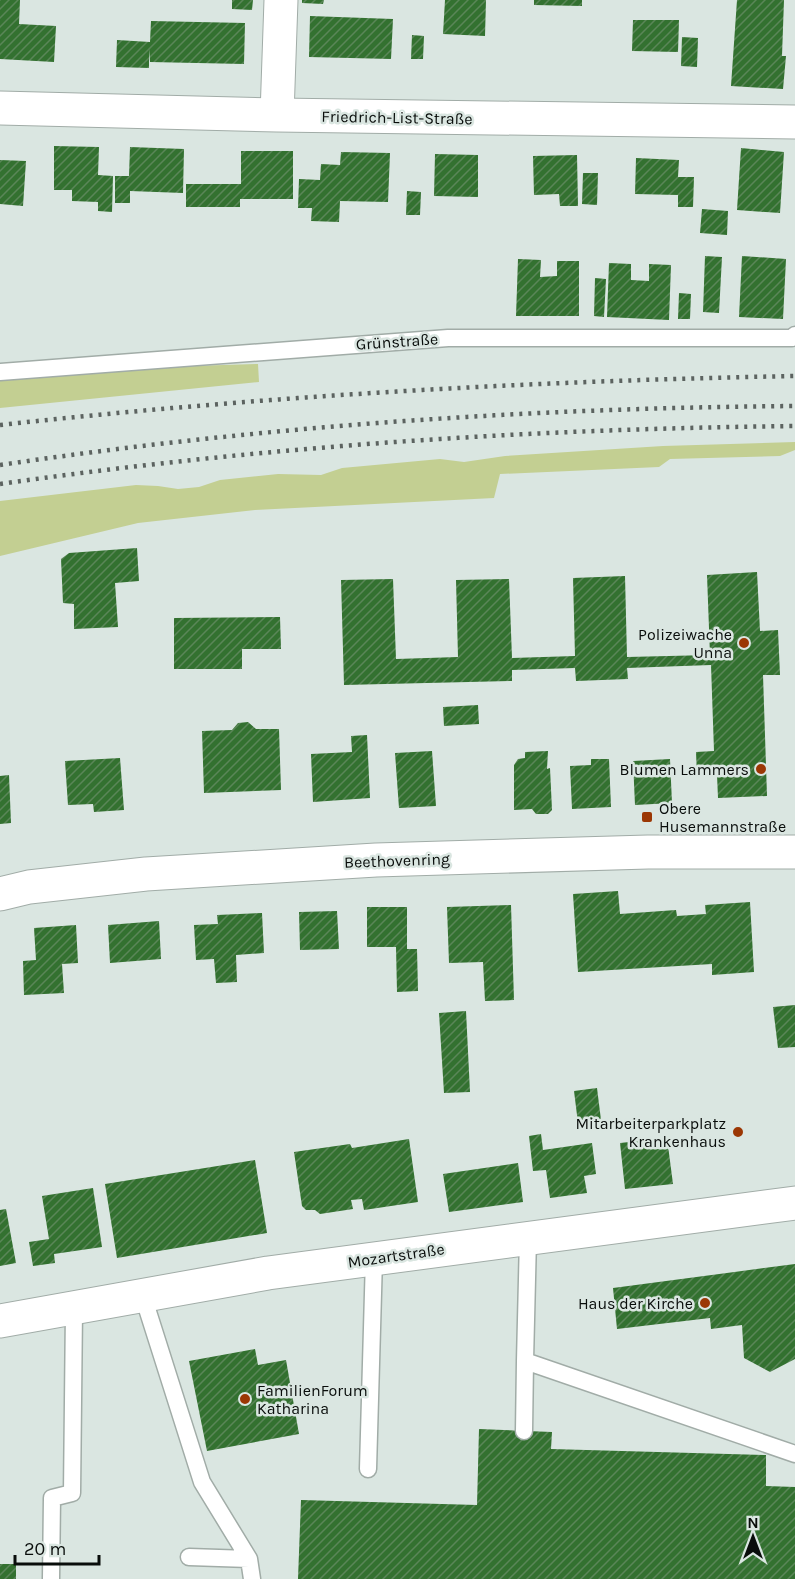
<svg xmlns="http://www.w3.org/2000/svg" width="795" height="1579" font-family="Karla,sans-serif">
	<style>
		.green { fill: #c3cf92 }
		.building { fill: url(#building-hatch) }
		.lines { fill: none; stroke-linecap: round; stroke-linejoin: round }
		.lane-casing { stroke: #a1aca7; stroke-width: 19 }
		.street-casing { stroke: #a1aca7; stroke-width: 35 }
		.secondary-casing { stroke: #a1aca7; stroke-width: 35 }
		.lane { stroke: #fff; stroke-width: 16 }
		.street { stroke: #fff; stroke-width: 33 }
		.secondary { stroke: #fff; stroke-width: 33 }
		.rail { stroke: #5c6360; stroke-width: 4.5; stroke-dasharray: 3 6; stroke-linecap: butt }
		.poi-dot { fill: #9b3704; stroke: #dae6e1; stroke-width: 2 }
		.labels { text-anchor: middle; stroke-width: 5; stroke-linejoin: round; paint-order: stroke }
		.street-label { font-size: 16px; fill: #090d0b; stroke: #dae6e1 }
		.poi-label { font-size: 16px; fill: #090d0b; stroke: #dae6e1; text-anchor: end }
	</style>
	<defs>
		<pattern id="building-hatch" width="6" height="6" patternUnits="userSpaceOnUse" patternTransform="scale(1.5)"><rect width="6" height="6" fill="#337130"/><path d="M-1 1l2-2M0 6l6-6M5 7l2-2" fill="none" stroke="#5a8658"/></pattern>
	</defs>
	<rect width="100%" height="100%" fill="#dae6e1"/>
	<path class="green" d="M258 364 259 382 0 408V379L92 369Z
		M795 442V450L780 456 670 459 659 467 500 474 494 498 255 510 138 523 0 556V501L136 485 158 486 178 489 199 487 220 480 278 474 321 475 342 468 440 459 464 462 505 456 663 446Z"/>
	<path class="building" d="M0 0H20L19 24 56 26 54 62 0 59Z
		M232 0H253L252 10 232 9Z
		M302 0H324L323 4 302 3Z
		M445 0H486L485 36 443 34Z
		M534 0H582V6L534 5Z
		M737 0H784L782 56H786L783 89 731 86Z
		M310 16 393 19 391 59 309 57Z
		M633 20H679L678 52 632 51Z
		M151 21 245 23 244 64 150 62 149 49V68L116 67 117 40 150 42Z
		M412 35 424 36 423 59H411Z
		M682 37 698 38 697 67 681 66Z
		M54 146 99 147 98 175 113 176 112 212 98 211V202L72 201V190H54Z
		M130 147 184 149 183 193 130 191V203H115V176H129Z
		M741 148 784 152 780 213 737 210Z
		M241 151H293V199H240V207H186V184H241Z
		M341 152 390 153 388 202 340 201 339 222 311 221 312 208H298L299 179 320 180 321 164 340 165Z
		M435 154 478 155V197L434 196Z
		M577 155 578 206H560L559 194 534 195 533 156Z
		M636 158 679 160 678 177H694L693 207H678V195L635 194Z
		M0 160 26 161 23 206 0 204Z
		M583 173H598L597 205 582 204Z
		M407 191 421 192 420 215H406Z
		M702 209 728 211 727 235 700 233Z
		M705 256 722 257 719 313 703 312Z
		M742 256 786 259 783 319 739 317Z
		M518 259 541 260 540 277 557 276V261H579V316H516Z
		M609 263 631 264V280L649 281V264L671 265 669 320 607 317Z
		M595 278 606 279 604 317 594 316Z
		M679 293 691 294 690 319H678Z
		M137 548 139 581 115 583 118 627 74 629V604L63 603 61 559 69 553Z
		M757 572 760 631 778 630 780 675H763L767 796 718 798 717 775 697 776 696 752 714 751 711 665 627 668 628 679 576 681 575 668 512 670V681L344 685 341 580 393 579 396 659 458 657 456 580 509 579 512 658 575 656 573 578 625 576 627 657 710 655 707 575Z
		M280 617 281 649H242V669H174V618Z
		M478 705 479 724 444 726 443 707Z
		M248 722 256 729H279L281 790 204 793 202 731 232 730 238 723Z
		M367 735 370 798 313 802 311 754 352 752 351 736Z
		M432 751 436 806 399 808 395 753Z
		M548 751 547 769 550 768 552 810 548 814H536L532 809 514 810V765L518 759 525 758V752Z
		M120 758 124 810 94 812 93 804 68 805 65 761Z
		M591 759H609L611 807 572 809 570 766 591 765Z
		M670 759 672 803 635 805 633 761Z
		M9 775 11 823 0 824V776Z
		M618 891 620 914 676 910 677 916 706 914 705 905 750 902 754 972 712 975V964L578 972 573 894Z
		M511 905 514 1000 485 1001 483 962 449 963 447 907Z
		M367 907H407V949H417L418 991 397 992 396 947H367Z
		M337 911 339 949 300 950 299 912Z
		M262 913 264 953 236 955 237 982 216 983 214 959 196 960 194 925 218 924 217 915Z
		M159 921 161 959 110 963 108 925Z
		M76 925 78 963 62 964 64 993 24 995 23 961 36 960 34 928Z
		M795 1005V1047L778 1048 773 1007Z
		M466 1011 470 1092 444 1093 439 1013Z
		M597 1088 601 1120 578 1123 574 1091Z
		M541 1134 543 1150 592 1143 596 1174 584 1176 587 1193 550 1198 546 1170 533 1171 529 1136Z
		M667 1138 673 1184 625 1189 620 1143Z
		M409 1139 418 1202 364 1210 362 1199 351 1200 353 1209 320 1214 315 1210H306L302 1206 294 1152 350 1144 352 1148Z
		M255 1160 267 1233 117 1258 105 1184Z
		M518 1163 523 1202 449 1212 443 1174Z
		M93 1188 102 1247 54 1254 55 1263 33 1266 29 1242 49 1239 42 1196Z
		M6 1209 16 1263 0 1266V1210Z
		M795 1264V1359L770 1372 744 1358 742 1325 711 1329 710 1318 617 1329 613 1288Z
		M255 1349 258 1365 286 1360 299 1434 207 1451 189 1361Z
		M479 1429 552 1432 551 1449 766 1455V1486L795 1487V1579H298L301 1500 477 1505Z
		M0 1564H16V1579H0Z"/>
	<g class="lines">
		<g class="lane-casing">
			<path id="lane" d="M0 372 448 338H792L795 335
				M528 1238 525 1361 795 1454
				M143 1296 202 1482 249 1559 252 1579
				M524 1431 525 1361
				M368 1469 374 1258
				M189 1557 249 1559
				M51 1579 52 1498 72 1493 74 1309"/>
		</g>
		<g class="street-casing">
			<path id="street" d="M0 108 277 115 795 122
				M277 115 281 0
				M0 1321 268 1273 795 1203"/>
		</g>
		<g class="secondary-casing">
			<path id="secondary" d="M0 894 29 887 146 874 376 860 648 852H795"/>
		</g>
		<use href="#lane" class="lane"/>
		<use href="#street" class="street"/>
		<use href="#secondary" class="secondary"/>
		<path class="rail" d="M0 425C264 396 529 381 795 376
			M0 465C263 426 529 408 795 406
			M0 484C266 446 527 429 795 426"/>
	</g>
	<g class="poi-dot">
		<circle cx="744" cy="643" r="6"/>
		<circle cx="761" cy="769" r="6"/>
		<rect x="641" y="811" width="12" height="12" rx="3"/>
		<circle cx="738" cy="1132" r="6"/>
		<circle cx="705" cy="1303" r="6"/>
		<circle cx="245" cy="1399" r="6"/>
	</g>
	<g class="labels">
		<g class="street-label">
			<text transform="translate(397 117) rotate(1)" y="6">Friedrich-List-Straße</text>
			<text transform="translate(397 341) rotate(-4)" y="6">Grünstraße</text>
			<text transform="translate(397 860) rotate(-2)" y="6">Beethovenring</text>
			<text transform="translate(396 1255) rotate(-8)" y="6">Mozartstraße</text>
		</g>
		<g class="poi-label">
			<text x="732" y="640">Polizeiwache<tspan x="732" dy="18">Unna</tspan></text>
			<text x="749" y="775">Blumen Lammers</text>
			<text x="659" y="814" text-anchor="start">Obere<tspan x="659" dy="18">Husemannstraße</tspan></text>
			<text x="726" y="1129">Mitarbeiterparkplatz<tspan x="726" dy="18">Krankenhaus</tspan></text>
			<text x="693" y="1309">Haus der Kirche</text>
			<text x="257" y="1396" text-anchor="start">FamilienForum<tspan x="257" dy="18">Katharina</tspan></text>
		</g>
	</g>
	<g transform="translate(753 1537)" stroke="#dae6e1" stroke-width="4.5" paint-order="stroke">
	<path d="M0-4.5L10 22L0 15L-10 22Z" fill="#090d0b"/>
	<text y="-9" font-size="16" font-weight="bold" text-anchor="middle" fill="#090d0b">N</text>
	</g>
	<path d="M15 1555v9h84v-9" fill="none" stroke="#090d0b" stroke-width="3"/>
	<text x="24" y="1555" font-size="18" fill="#090d0b" stroke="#dae6e1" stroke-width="4.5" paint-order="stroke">20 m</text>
</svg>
